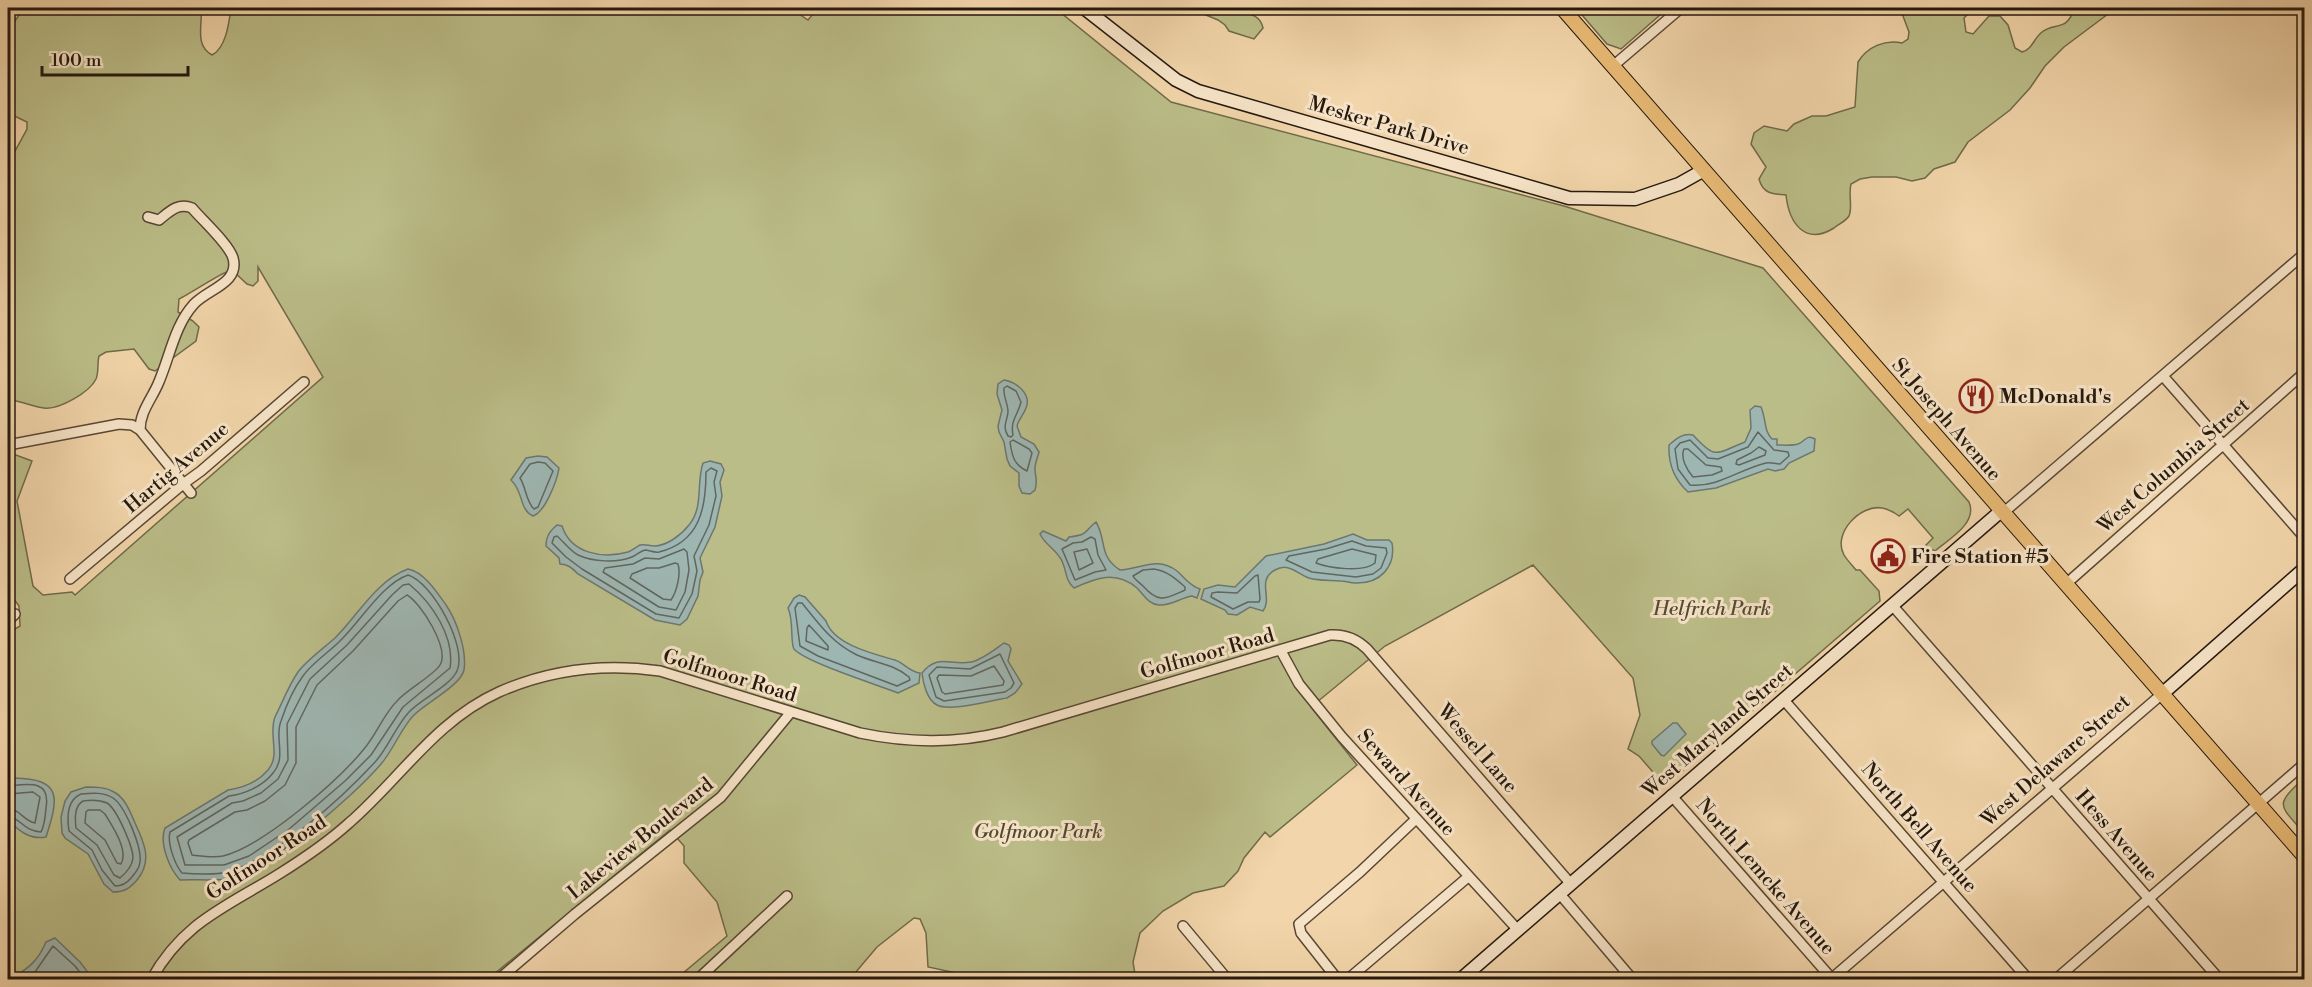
<svg xmlns="http://www.w3.org/2000/svg" width="2312" height="987" font-family="'Libre Bodoni',serif">
	<style>
		.green { fill: #bbbd88; stroke: #706a4a; stroke-width: 1.5 }
		.water { fill: #9eb6b2; stroke: #6d7770; stroke-width: 1.5 }
		.lines { fill: none; stroke-linecap: round; stroke-linejoin: round }
		.shore { stroke: #616760; stroke-width: 1.5 }
		.street-casing { stroke: #584734; stroke-width: 12 }
		.secondary-casing { stroke: #24180d; stroke-width: 15 }
		.primary-casing { stroke: #24180d; stroke-width: 16 }
		.street { stroke: #f7e4c8; stroke-width: 9 }
		.secondary { stroke: #f7e4c8; stroke-width: 12 }
		.primary { stroke: #e9ba75; stroke-width: 14 }
		.labels { text-anchor: middle; stroke-width: 6; stroke-linejoin: round; paint-order: stroke }
		.street-label { font-size: 20px; fill: #24180d; stroke: #f7e4c8 }
		.poi-label { font-size: 20px; font-weight: bold; fill: #24180d; stroke: #f7e4c8; text-anchor: start }
		.park-label { font-size: 20px; font-style: italic; fill: #514a32; stroke: #f7e4c8 }
	</style>
	<rect width="100%" height="100%" fill="#f2d5aa"/>
	<filter id="stains"><feTurbulence type="fractalNoise" baseFrequency=".00333" numOctaves="4"/><feColorMatrix values="0 0 0 0 .2 0 0 0 0 .09 0 0 0 0 .02 0 0 0 .5 -.17"/></filter>
	<radialGradient id="worn" r=".72"><stop offset=".6" stop-color="#630" stop-opacity="0"/><stop offset="1" stop-color="#630" stop-opacity=".3"/></radialGradient>
	<path class="green" d="M19 8H201C203 25 194 45 212 55 226 48 229 23 231 8H790L808 20 818 8H1048L1061 13 1171 102 1564 206 1763 268 1969 502C1978 523 1949 539 1935 551L1925 546 1933 538 1908 509 1899 516C1895 513 1888 509 1882 508 1860 504 1832 534 1844 555 1847 560 1852 565 1856 570H1860L1879 591 1880 601 1665 786 1639 756 1628 749 1640 715 1633 678 1533 565 1385 646 1311 707 1357 765 1270 837 1265 832 1244 858 1238 871 1224 886 1193 893 1163 911 1140 933 1133 962 1136 980 970 979 961 974 928 967 926 933 920 919 914 918 877 947 850 979H676L727 936 717 902 684 863V846L670 830 488 979H8V633L20 626 19 606 8 591V452L32 461 17 501 33 586 43 595 72 592 75 595 323 377 258 267V281L253 286 247 284 232 270C225 270 190 294 179 299L178 312 193 321 199 327 196 341 155 371 149 369 134 349 106 352 99 356C97 364 99 372 96 379 90 392 59 410 44 408 32 407 20 400 8 400V164L27 129V122L8 113V22L15 21 19 15Z
		M1189 8H1229C1241 15 1259 10 1263 28L1254 39 1229 31 1225 25 1218 20Z
		M1576 8H1668L1621 49 1607 44Z
		M1900 8H1974L1964 18 1966 32 1973 34 1989 16H2000L2008 25 2015 48 2022 52C2033 49 2033 39 2042 32 2054 22 2068 32 2074 8H2116L2064 47 2045 66 2030 88 2010 110 1968 142 1955 162 1934 169 1925 178 1912 181 1896 177H1872L1860 179 1851 184C1848 195 1853 206 1849 216 1846 221 1839 224 1834 228 1805 246 1789 223 1786 195 1773 194 1763 194 1759 179L1766 167 1751 144 1754 133 1764 126 1787 131 1794 124 1812 116H1826L1855 107 1858 62C1867 47 1885 39 1902 43L1908 39 1909 32Z
		M2304 778 2303 804 2304 833C2279 804 2274 806 2304 778Z"/>
	<path class="water" d="M1004 380C1016 382 1032 394 1026 408 1024 414 1019 419 1017 426L1021 437 1034 444 1039 452C1038 457 1035 463 1035 468 1035 477 1038 480 1035 490L1030 494 1022 493 1019 486V473L1010 466 1007 459 1004 442 999 432 998 426 1002 410 997 394 998 384Z
		M1755 406 1761 407C1766 418 1764 432 1772 439H1777V445C1784 445 1792 446 1798 444 1806 441 1806 434 1815 439L1814 451 1789 463 1784 469 1775 471 1768 469 1716 488 1688 492C1674 479 1668 464 1669 445 1677 438 1683 433 1693 435 1716 460 1715 454 1745 442L1751 428 1750 410Z
		M538 456 547 457 559 468C557 481 545 512 533 516 519 510 524 492 511 480L526 458Z
		M710 461 721 464 724 470 720 482 722 496 715 527 700 558 703 572 700 580 698 596 687 619 680 625 655 620 578 574C572 568 568 564 560 564L559 558 546 546C546 536 550 531 557 525L562 526C571 554 603 559 628 552 633 550 636 547 640 545 646 544 649 546 654 546 667 546 681 535 689 525 704 507 696 483 703 463Z
		M1096 522C1107 540 1098 556 1120 570 1141 569 1157 556 1177 571 1184 577 1190 586 1200 589L1197 598 1192 596C1180 598 1171 606 1159 605 1148 604 1144 595 1137 588 1116 570 1096 578 1074 588 1065 580 1067 572 1062 561 1057 550 1045 545 1040 534L1043 531 1066 541 1069 537C1090 534 1082 533 1096 522Z
		M1353 534 1367 540H1389L1392 543C1396 567 1380 584 1355 583 1350 583 1346 581 1341 581 1331 580 1319 581 1309 578 1297 574 1289 562 1275 570 1256 580 1273 598 1263 611L1250 607 1237 615 1228 614 1225 610 1201 599 1204 589 1218 585 1235 587 1266 556 1324 544Z
		M408 569C424 572 437 592 446 605 457 621 467 651 464 670 461 685 426 703 414 715 401 728 394 749 381 764 354 796 266 872 226 879 211 881 195 879 180 880 169 868 159 843 165 828L228 790C242 788 258 782 268 770 281 755 268 735 275 717 282 703 289 685 298 672 305 662 325 647 335 638 358 615 377 580 408 569Z
		M799 595 805 597 826 621C834 645 874 654 895 660 904 663 910 672 920 673L919 683 898 693C878 685 805 662 794 649 790 643 794 620 788 608L794 598Z
		M1004 643 1009 645 1011 649 1008 661 1022 684 1015 693 1007 698C992 700 950 712 937 705 927 700 923 683 922 673 938 653 950 666 971 662 982 660 994 650 1004 643Z
		M1673 723H1677L1686 734 1664 756 1661 755 1652 744V741Z
		M14 778C62 779 59 797 46 837 30 840 19 831 8 820V782Z
		M86 787C96 787 106 787 114 792 125 798 130 811 135 823 144 842 153 861 137 880 130 888 125 892 113 892L104 884 88 854 65 838 62 833 61 817 65 801 71 792Z
		M55 938 80 962 93 979H10C28 969 38 961 46 942Z"/>
	<g class="lines">
		<path class="shore" d="M1007 386 1016 391 1021 402C1018 415 1010 420 1013 435L1011 437 1008 436C1002 426 1007 422 1008 412 1008 403 1003 397 1004 388Z
			M1758 432 1774 450 1788 452 1789 456 1780 464C1775 464 1771 462 1766 463 1740 469 1717 488 1690 485L1678 469 1675 449 1680 443 1690 440 1708 458 1718 459 1748 447Z
			M1013 440 1029 449 1032 453 1027 471C1014 465 1012 456 1010 442Z
			M1759 447 1766 451 1765 455 1739 465 1736 464 1737 460 1751 453Z
			M1684 449H1688L1706 465 1721 467 1722 471 1712 475 1693 477C1687 470 1680 458 1684 449Z
			M538 462 545 463 553 471 538 507 534 509C526 502 526 487 520 478L530 464Z
			M711 468 717 471 714 482 716 496 709 525 694 556 697 571 692 594 679 618 656 614 582 569 566 557 552 543 554 537 557 536C564 542 570 551 578 555 593 562 617 563 632 557 637 555 640 551 645 550 649 550 654 553 659 552 700 542 706 508 706 472Z
			M1091 537 1095 539 1098 555 1106 570 1095 572 1075 580 1062 549 1073 543 1082 542Z
			M1352 541 1366 546 1386 548 1387 553 1381 568 1373 574 1356 577 1312 572 1286 560 1289 556 1326 549Z
			M684 549 687 552 689 570 685 592 676 610 659 607 603 572 605 568 633 564 645 558 659 559Z
			M1087 549 1093 563 1079 570 1074 552Z
			M1352 549 1376 555 1375 563C1363 573 1329 568 1316 563L1318 559Z
			M675 563 678 564C681 574 677 591 671 600L663 599 630 578 632 574 647 568H659Z
			M1154 569C1167 571 1175 578 1185 587V590C1165 599 1159 604 1143 586 1139 582 1135 580 1133 576L1143 570Z
			M408 575C432 582 468 647 457 671 450 686 421 699 409 712 396 726 389 746 376 761 341 799 276 858 227 872 218 875 192 874 182 873 175 865 167 843 170 832L229 796C245 794 263 786 273 773 287 757 274 738 281 721 286 706 294 688 303 676 311 664 329 652 340 641 360 622 382 584 408 575Z
			M1258 575 1260 599 1259 602H1248L1233 609 1211 597 1212 593 1218 592 1237 593 1255 576Z
			M409 584C432 603 455 637 450 668L403 707 371 755 345 781 288 830 249 856 224 865H185L177 837 232 803 243 801 261 793 278 779 288 760 287 724 310 679 347 645 392 595 403 585Z
			M407 595C421 603 450 649 440 665 435 674 407 690 398 700 384 713 377 734 364 749 338 781 263 846 223 856 214 858 201 856 192 855L188 843 189 840 235 812 247 810 265 801 285 785 296 763V727L317 685 353 651 398 601Z
			M798 603H802C819 624 832 643 857 655 875 663 894 664 909 677L910 680 897 686 818 656 800 646 795 608Z
			M809 625 828 646V650L806 641 807 628Z
			M1000 654 1014 683 1011 688 1005 692 944 701 936 697 929 675 937 667 970 669Z
			M994 666 1004 681 1003 685 945 694 942 692 937 678 939 675 971 676Z
			M8 786C28 784 51 779 46 808 45 817 45 824 41 832 24 831 20 818 8 816
			M8 794 33 792 40 797 35 823C24 821 20 809 8 809
			M81 794C92 793 104 792 113 798 125 806 142 847 140 862 139 869 136 872 131 878 127 883 122 886 115 886L102 870 92 850 69 831C67 818 67 800 81 794Z
			M83 801C90 800 100 800 107 803 117 809 133 847 133 858 132 867 126 873 120 878L114 875 97 845 76 828C75 819 74 806 83 801Z
			M88 810H100L105 814C112 826 129 850 121 864L117 863 105 840 85 823 86 812Z
			M22 980 35 972 53 946 75 966 86 980"/>
		<g class="street-casing">
			<path id="street" d="M1613 66 1681 8
				M2163 376 2304 537
				M140 430C140 412 151 400 158 384 170 357 174 326 194 304 208 289 240 283 233 258 229 244 202 220 192 208 178 202 169 212 159 220L148 217
				M8 445 119 424 132 425 140 430 191 493
				M2003 513 2304 254
				M70 579 183 484 201 471 304 382
				M2066 584 2304 373
				M1892 605 2220 980
				M8 621 15 614
				M1281 651 1299 684 1342 737 1517 929
				M1783 699 2029 980
				M1671 795 1833 980
				M1559 893 1633 980
				M1183 926 1228 980
				M151 980C183 922 226 907 279 874 303 859 328 842 349 823 400 779 435 721 499 692 551 669 604 663 660 671L860 733C908 743 955 744 1003 732L1330 635C1345 634 1357 639 1367 649L1570 883
				M498 980 575 914 721 797 791 712
				M697 980 787 896
				M1338 980 1301 933 1299 924 1360 872 1416 819
				M1347 980 1468 877
				M1830 980 2162 694
				M2055 980 2304 764"/>
		</g>
		<g class="secondary-casing">
			<path id="secondary" d="M1084 8 1176 80 1198 91 1569 198 1635 199 1679 184 1704 170
				M2162 694 2304 569
				M1460 980 2001 511"/>
		</g>
		<g class="primary-casing">
			<path id="primary" d="M1562 8 2304 856"/>
		</g>
		<use href="#street" class="street"/>
		<use href="#secondary" class="secondary"/>
		<use href="#primary" class="primary"/>
	</g>
	<defs>
		<g id="restaurant-ring" transform="scale(1.725)"><circle r="9.5" fill="#f7e4c8" stroke="#8f2418" stroke-width="1.5"/><path d="M-5-6h1v4h1v-4h1v4h1v-4h1v5L-1.5 .5V6h-2V.5L-5-1ZM5-6V6H3V1.5H1.5Q1.5-4 5-6Z" fill="#8f2418"/></g>
		<g id="civic-ring" transform="scale(1.725)"><circle r="9.5" fill="#f7e4c8" stroke="#8f2418" stroke-width="1.5"/><path d="M-.6-6.5H3V-4.5H.6V-3L4-1V1h2V6H-6V1h2V-1L-.6-3ZM-1.2 2.5V6h2.4V2.5Z" fill="#8f2418"/></g>
	</defs>
	<g fill-rule="evenodd">
		<use href="#restaurant-ring" x="1976" y="396"/>
		<use href="#civic-ring" x="1888" y="556"/>
	</g>
	<g class="labels">
		<g class="street-label">
			<text transform="translate(1389 125) rotate(16)" y="7">Mesker Park Drive</text>
			<text transform="translate(1947 419) rotate(49)" y="7">St Joseph Avenue</text>
			<text transform="translate(2173 465) rotate(-41)" y="7">West Columbia Street</text>
			<text transform="translate(176 467) rotate(-40)" y="7">Hartig Avenue</text>
			<text transform="translate(1207 653) rotate(-16)" y="7">Golfmoor Road</text>
			<text transform="translate(730 675) rotate(17)" y="7">Golfmoor Road</text>
			<text transform="translate(1717 730) rotate(-41)" y="7">West Maryland Street</text>
			<text transform="translate(1478 748) rotate(49)" y="7">Wessel Lane</text>
			<text transform="translate(2055 760) rotate(-41)" y="7">West Delaware Street</text>
			<text transform="translate(1407 782) rotate(48)" y="7">Seward Avenue</text>
			<text transform="translate(1920 827) rotate(49)" y="7">North Bell Avenue</text>
			<text transform="translate(2117 835) rotate(49)" y="7">Hess Avenue</text>
			<text transform="translate(640 838) rotate(-39)" y="7">Lakeview Boulevard</text>
			<text transform="translate(266 857) rotate(-33)" y="7">Golfmoor Road</text>
			<text transform="translate(1766 876) rotate(49)" y="7">North Lemcke Avenue</text>
		</g>
		<g class="poi-label">
			<text x="1999" y="403">McDonald's</text>
			<text x="1911" y="563">Fire Station #5</text>
		</g>
		<g class="park-label">
			<text x="1712" y="615">Helfrich Park</text>
			<text x="1038" y="838">Golfmoor Park</text>
		</g>
	</g>
	<rect width="2312" height="987" fill="none" stroke="#f2d5aa" stroke-width="30"/>
	<rect x="9" y="9" width="2294" height="969" fill="none" stroke="#24180d" stroke-width="3"/>
	<rect x="15" y="15" width="2282" height="957" fill="none" stroke="#24180d" stroke-width="1.5"/>
	<path d="M42 66v9h146v-9" fill="none" stroke="#24180d" stroke-width="3"/>
	<text x="51" y="66" font-size="18" fill="#24180d" stroke="#f7e4c8" stroke-width="4.5" paint-order="stroke">100 m</text>
	<rect width="100%" height="100%" filter="url(#stains)"/>
	<rect width="100%" height="100%" fill="url(#worn)"/>
</svg>
